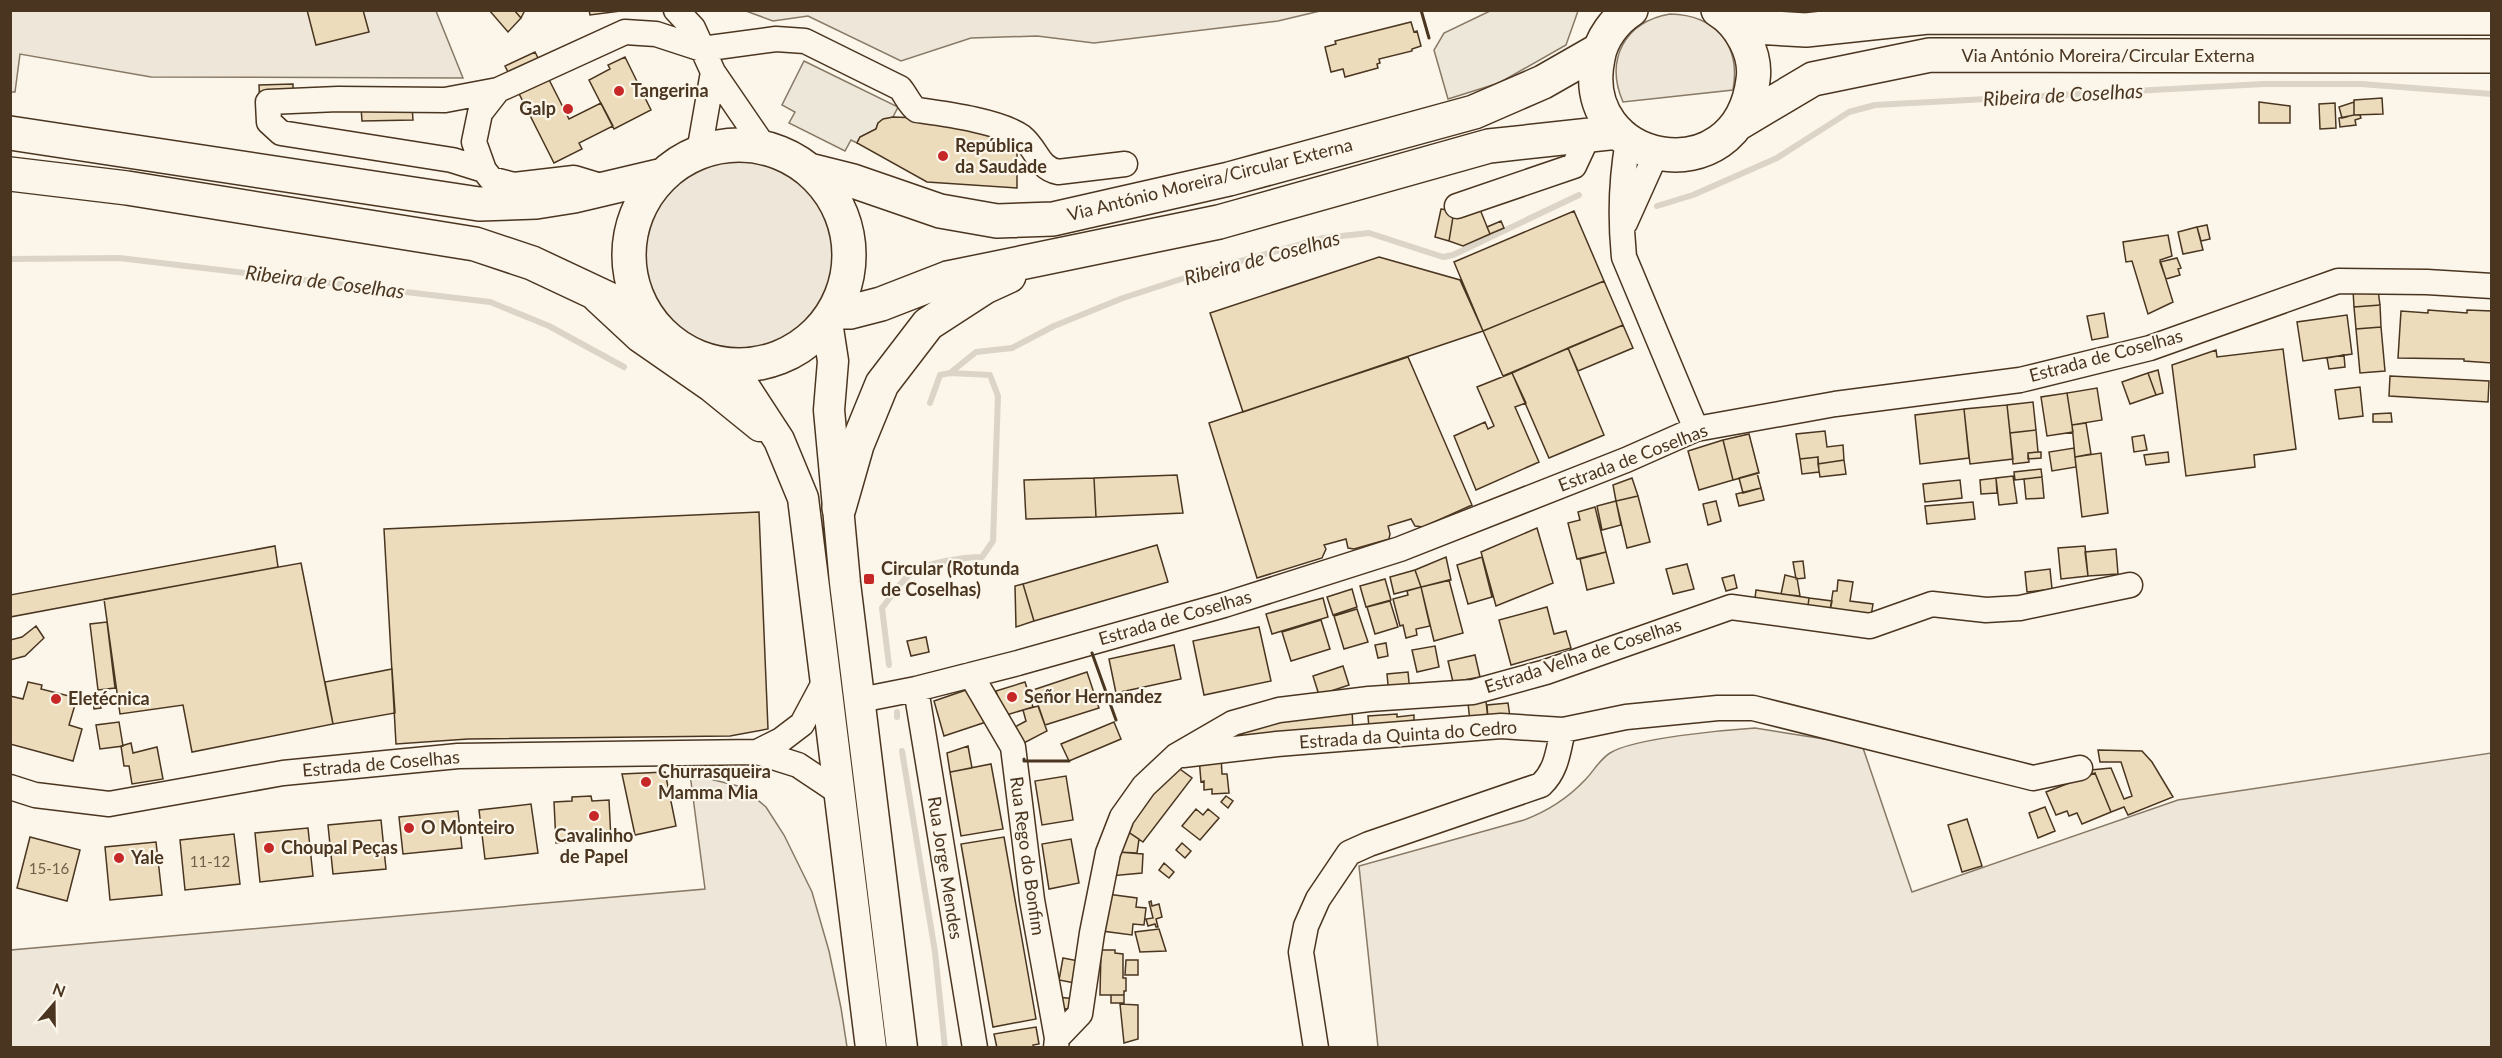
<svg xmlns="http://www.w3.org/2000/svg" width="2502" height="1058" font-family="Lato,sans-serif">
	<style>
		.green { fill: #ede6d9; stroke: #887966; stroke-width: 1.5 }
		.parking { fill: #ede7d9; stroke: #887966; stroke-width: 1.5 }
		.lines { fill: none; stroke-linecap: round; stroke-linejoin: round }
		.stream { stroke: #dcd4c6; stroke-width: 6 }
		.building { fill: #ecdcbc; stroke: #4a3520; stroke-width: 1.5 }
		.minor-casing { stroke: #4a3520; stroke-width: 27 }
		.major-casing { stroke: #4a3520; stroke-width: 33 }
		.highway-casing { stroke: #4a3520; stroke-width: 36 }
		.minor { stroke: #fbf6e9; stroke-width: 24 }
		.major { stroke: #fbf6e9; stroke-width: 30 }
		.highway { stroke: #fbf6e9; stroke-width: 33 }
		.wall { stroke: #4a3520; stroke-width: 3 }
		.poi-dot { fill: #c62828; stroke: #fbf6e9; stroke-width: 2 }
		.labels { text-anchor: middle; stroke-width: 4.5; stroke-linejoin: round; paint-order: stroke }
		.number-label { font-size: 15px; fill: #725f47 }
		.street-label { font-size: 18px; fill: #4a3520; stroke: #fbf6e9 }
		.poi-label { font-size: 18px; font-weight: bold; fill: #4a3520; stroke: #fbf6e9; text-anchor: start }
		.water-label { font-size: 20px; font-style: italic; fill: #4a3520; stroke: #fbf6e9 }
	</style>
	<rect width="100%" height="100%" fill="#fbf6e9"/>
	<path class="green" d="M11 10 436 11 463 78 151 77 20 54 15 92H11Z
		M746 11H1320L1278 21 1094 43 1037 36 971 38 901 61 808 16 773 21Z
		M1670 14C1716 15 1741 45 1733 90L1623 102C1605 60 1624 22 1670 14Z
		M645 255a95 95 0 1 1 190 0a95 95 0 1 1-190 0Z
		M1755 728 1862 745 1912 892 2178 800 2491 753V1047H1378L1359 866 1524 820C1548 811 1567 799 1585 780 1593 772 1599 760 1610 753 1634 738 1724 730 1755 728Z
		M690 774 742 787 766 807 784 835 812 892 829 951 841 1008 847 1047H11V950L705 889Z"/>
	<path class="parking" d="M1492 10 1578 11 1566 45 1499 83 1448 99 1434 50 1444 33Z
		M804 61 898 107 893 117 878 123 876 129 860 137 857 143 851 140 845 151 789 123 795 112 782 105Z"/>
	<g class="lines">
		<path class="stream" d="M1657 206 1693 195 1777 158 1849 112 1875 105 2264 84H2361L2492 94
			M10 259 119 258 490 302 549 326 624 367
			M950 373 976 352 1012 348 1054 326 1123 298 1212 269 1323 238 1369 233 1443 257 1453 255 1579 195
			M889 665 882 608C891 597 901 580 913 572 930 562 963 557 982 557L993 541 998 396 990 375 950 373 940 375 930 403
			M897 712V717
			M902 751 935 952 945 1048"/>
	</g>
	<path class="building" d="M307 10H363L369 32 316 45Z
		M489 10H514L521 18 508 32Z
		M514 10H525L521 18Z
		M589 10H620V11L590 15Z
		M1411 22 1414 32 1417 31 1421 46 1412 49V51L1379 59 1380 63 1377 64 1378 68 1345 77 1343 69 1331 72 1325 47 1336 44 1335 41Z
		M535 52 569 119 601 103 613 126 579 143 582 149 554 163 505 66Z
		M625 57 651 110 614 129 589 80 610 69 608 65Z
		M293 84V108H260L259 85Z
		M2382 98 2383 114 2354 115V100Z
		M2259 102 2290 106V123H2259Z
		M2354 102V115L2342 118 2339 107Z
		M2335 103 2336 128 2320 129 2319 104Z
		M412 106 413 120 362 121 361 107Z
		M2354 115H2360L2361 118 2355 120 2356 125 2340 127 2339 118Z
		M893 117 946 119 1017 141V188L927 182 857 143 860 137 876 129 878 123 883 119Z
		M1479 207 1490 234 1463 246 1449 241 1454 211Z
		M1441 209 1454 211 1449 241 1435 237Z
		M1574 211 1604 281 1483 331 1454 262Z
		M1501 221 1504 228 1490 234 1487 227Z
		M2207 225 2210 239 2201 241 2197 227Z
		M2197 227 2203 250 2183 254 2178 232Z
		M2168 235 2172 256 2160 260 2173 302 2148 314 2132 261 2126 262 2123 242Z
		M1379 257 1460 280 1483 331 1243 412 1210 313Z
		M2177 258 2181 268 2178 269 2180 275 2166 279 2160 262Z
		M1604 281 1623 325 1503 376 1483 331Z
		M2353 290H2378L2380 305 2354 307Z
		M2380 305 2381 327 2356 329 2354 307Z
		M2428 310 2467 313V310L2492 311V363L2464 361V359L2398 358 2401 311 2428 313Z
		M2104 313 2108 337 2092 340 2087 316Z
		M2347 315 2352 354 2303 361 2297 322Z
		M1623 325 1633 348 1578 371 1568 348Z
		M2381 327 2385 371 2360 373 2356 329Z
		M1568 348 1604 435 1549 458 1512 373Z
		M2283 349 2296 449 2254 455 2255 467 2186 476 2172 365 2216 350 2217 357Z
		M2344 355 2345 367 2329 369 2327 358Z
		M1408 357 1472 505 1423 527 1415 526 1411 519 1388 526 1390 534 1389 539 1354 549 1348 548 1346 539 1324 545 1326 549 1322 558 1257 578 1209 423Z
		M2158 370 2163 393 2156 395 2148 373Z
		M1512 373 1526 403 1515 407 1539 462 1476 490 1454 436 1485 422 1488 429 1494 426 1477 387Z
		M2148 373 2156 395 2130 404 2122 382Z
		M2390 376 2489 381 2488 402 2389 396Z
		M2360 387 2363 416 2339 419 2335 390Z
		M2097 388 2102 420 2072 425 2067 393Z
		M2067 393 2073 432 2047 436 2041 397Z
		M2033 402 2036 430 2010 433 2007 405Z
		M2007 405 2013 459 1970 464 1964 409Z
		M1964 409 1969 458 1920 464 1915 415Z
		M2391 413 2392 422H2373V414Z
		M2086 423 2091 454 2075 457 2072 425Z
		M2036 430 2038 452 2028 453 2029 462 2013 464 2010 433Z
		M1825 431 1827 447 1843 445 1844 460 1818 464V457L1800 459 1796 434Z
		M1749 434 1759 473 1733 480 1723 440Z
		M2144 435 2147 450 2134 452 2132 437Z
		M1723 440 1733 480 1699 490 1688 451Z
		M2074 448 2076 467 2052 471 2049 452Z
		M2038 452H2041V458L2028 459V453Z
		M2168 452 2169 462 2146 465 2144 455Z
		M2101 453 2108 513 2082 517 2075 457Z
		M1818 457 1819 472 1802 474 1800 459Z
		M1844 460 1846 474 1820 477 1818 464Z
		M2041 469 2042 477 2015 480 2014 472Z
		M1757 473 1761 488 1743 493 1739 478Z
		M1177 475 1183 513 1096 517 1094 478Z
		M2013 476 2017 503 1999 505 1996 478Z
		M2042 477 2044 498 2026 499 2024 479Z
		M1094 478 1096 517 1026 519 1024 480Z
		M1632 478 1638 496 1616 501 1613 485Z
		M1996 478 1997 493 1981 494 1980 480Z
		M1960 480 1962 498 1925 502 1923 484Z
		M1761 488 1764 500 1739 506 1736 494Z
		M1638 496 1650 542 1627 548 1616 501Z
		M1616 501 1621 525 1602 530 1597 506Z
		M1716 501 1721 521 1708 525 1703 504Z
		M1973 502 1975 519 1927 524 1925 506Z
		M1595 507 1606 552 1577 559 1568 523 1580 520 1578 512Z
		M759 512 768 729 730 736 468 739 396 744 384 529Z
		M1537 528 1553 583 1496 606 1481 552Z
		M1157 545 1168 582 1034 621 1023 584Z
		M275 546 278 567 10 617V595Z
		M2085 546 2088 576 2061 579 2058 548Z
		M2116 549 2118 574 2088 576 2085 552Z
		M1606 552 1614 583 1587 590 1580 559Z
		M1446 557 1451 580 1421 587 1415 570Z
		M1482 557 1492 597 1468 604 1457 565Z
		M1803 561 1805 578 1796 579 1793 562Z
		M301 563 333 724 192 752 183 705 120 714 104 599Z
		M1687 564 1694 589 1673 594 1666 569Z
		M2050 569 2052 589 2027 592 2025 572Z
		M1415 570 1421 587 1394 594 1390 577Z
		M1734 575 1737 588 1726 591 1722 578Z
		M1785 575 1797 578 1800 596 1781 594Z
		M1385 579 1391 600 1366 607 1360 586Z
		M1449 580 1463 633 1434 641 1421 587Z
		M1838 580 1853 582 1850 601 1873 604 1870 622 1829 617 1833 591H1837Z
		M1023 584 1034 621 1016 627 1015 586Z
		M1421 587 1430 626 1416 629 1417 635 1406 638 1403 625 1400 626 1393 599 1408 595 1407 591Z
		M1352 589 1357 607 1333 615 1327 597Z
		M1756 590 1809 598 1807 614 1754 607Z
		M1323 598 1328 617 1272 634 1266 614Z
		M1809 598 1832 601 1829 617 1807 614Z
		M1390 601 1398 627 1375 634 1367 607Z
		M1547 607 1554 634 1566 631 1571 648 1511 665 1499 620Z
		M1357 609 1368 642 1344 649 1334 616Z
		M1321 620 1330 649 1291 661 1282 632Z
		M107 622 115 688 98 690 90 624Z
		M36 626 44 638 25 656 10 660V640L22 637Z
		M1259 627 1271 681 1204 695 1193 641Z
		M926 637 929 652 911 656 907 641Z
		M1386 643 1388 656 1378 658 1375 645Z
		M1174 645 1181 679 1116 693 1109 659Z
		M1435 646 1439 667 1417 672 1412 650Z
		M1475 655 1480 677 1453 682 1448 661Z
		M1343 666 1349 685 1319 695 1313 676Z
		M392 669 395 713 333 724 325 682Z
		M1087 672 1099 708 1045 725 1033 690Z
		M1408 672 1410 693 1389 695 1387 674Z
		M28 682 42 685 41 689 77 698 69 725 82 729 73 761 10 744V696L23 699Z
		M1025 682 1033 707 1003 716 996 691Z
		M972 688 992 720 944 736 934 701Z
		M99 696 101 708 94 709 93 697Z
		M1486 701 1488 720 1470 722 1468 703Z
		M1508 703 1510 717 1488 720 1487 705Z
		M1038 706 1047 731 1020 745 1011 729 1026 721 1023 710Z
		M1352 709 1353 730 1217 746 1244 724Z
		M1397 714V717L1414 715V725L1369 728 1368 716Z
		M119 722 123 746 100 749 96 725Z
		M1114 722 1121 739 1069 761 1061 744Z
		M131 743 133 753 157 747 163 779 132 784 129 766H124L121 746Z
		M968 746 972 768 950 772 947 753Z
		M2098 750 2142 751 2152 762 2173 797 2128 815 2124 807 2111 812 2095 773 2092 774 2091 770 2111 768 2124 799 2132 796 2121 762H2100Z
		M1221 755 1222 774H1227L1229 793 1212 794V789L1204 790V781L1201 782 1199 757Z
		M991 764 1003 829 961 836 950 772Z
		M1173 764 1192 778 1143 842 1124 829Z
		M665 772 676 826 635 835 622 774Z
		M2095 773 2111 812 2082 824 2077 813 2069 816 2067 811 2056 815 2046 792Z
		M1066 776 1073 820 1042 825 1035 781Z
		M591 796 592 801 609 800 611 840 556 843 554 802 572 801V797Z
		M1226 796 1233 801 1228 808 1221 802Z
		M531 804 538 853 485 859 479 810Z
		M2045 807 2055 831 2038 838 2029 813Z
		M1196 809 1203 815 1208 809 1219 818 1200 840 1182 826Z
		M458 811 462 848 403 854 399 817Z
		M1967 819 1982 866 1962 872 1948 825Z
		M381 820 386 869 333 874 328 825Z
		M308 828 313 876 260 882 255 833Z
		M1124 829 1139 839 1137 853 1118 852Z
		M234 834 240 884 185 890 180 840Z
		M30 837 80 850 67 901 17 888Z
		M1004 837 1036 1019 993 1027 961 844Z
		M1071 839 1079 883 1049 889 1042 844Z
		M156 842 162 895 110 900 105 847Z
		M1182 843 1191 851 1185 858 1176 850Z
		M1118 852 1143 854 1142 873 1110 876Z
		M1164 863 1174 872 1169 878 1159 870Z
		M1107 894 1137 898 1136 907 1146 908 1144 925 1133 924 1132 935 1102 931Z
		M1151 901 1152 906 1159 904 1162 917 1156 919 1158 927H1156L1155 924 1148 926 1146 919 1153 918 1149 902Z
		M1159 929 1166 951 1140 952 1135 932Z
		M1101 950H1115V953L1123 954V978H1126V991H1124V995H1100Z
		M1063 958 1084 962 1080 984 1059 980Z
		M1126 960H1138V975H1125Z
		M1111 995H1124V1003H1111Z
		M1057 997 1076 999 1075 1007 1060 1010Z
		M1120 1004 1138 1005V1039L1124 1043Z
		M1036 1027 1039 1044 1033 1045 1034 1048H997L994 1034Z"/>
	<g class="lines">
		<g class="minor-casing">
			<path id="minor" d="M676 10 693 28 713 72 765 148
				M498 90 480 113 474 142 484 170 491 179 514 185 574 178 607 188
				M1628 141C1621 180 1620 217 1624 257L1696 429
				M699 152 713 72
				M484 170 452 160 281 133 269 122 268 102 338 99 445 100 498 90 625 32 656 34 702 49 776 39 805 41 900 88C906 95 910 106 917 110 945 114 1000 121 1022 137 1037 149 1038 168 1058 172L1125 164
				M1457 206 1574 166 1588 136
				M1625 223 1656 154
				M971 675 1013 747 1032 900 1057 1038 1056 1048
				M916 689 975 1048
				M860 700 916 689 1018 663 1224 605 1400 549 1626 460 1696 429 1835 404 2020 380 2150 348 2338 281 2427 282 2492 286
				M757 752 781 740 802 724 825 681
				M1183 755 1277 744 1501 726 1563 730 1626 717 1718 708H1753L2033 778 2080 768
				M10 787 35 795 109 804 283 773 458 756 757 752 798 765 837 791
				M1057 1038 1080 1014 1092 933 1108 853 1122 817 1144 786 1176 756 1233 723 1279 710 1369 699 1473 692 1546 672 1731 607 1870 626 1932 604 1986 610 2020 608 2130 585
				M1316 1048 1301 952 1306 926 1318 899 1349 853 1369 844 1541 785C1557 770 1558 751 1563 730"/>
		</g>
		<g class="major-casing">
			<path id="major" d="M598 298 640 337 712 387 760 426
				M827 322 833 361 829 410 845 583 902 1048
				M730 365 779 440 803 498 871 1048"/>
		</g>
		<g class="highway-casing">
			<path id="highway" d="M1631 10C1615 20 1601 39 1598 58 1575 166 1738 198 1753 80 1757 54 1740 23 1718 10
				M1736 26 1806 30 1928 17 2492 18
				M1739 123 1813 79 1930 55 2492 56
				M10 133 479 204 536 202 574 196 663 175
				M629 255a110 110 0 1 1 220 0a110 110 0 1 1-220 0Z
				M809 170 853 181 940 211 997 221 1053 219 1229 179 1474 112 1543 82 1599 50
				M10 174 127 188 475 244 532 263 647 317
				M834 312H850L881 304 948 278 1219 222 1489 146 1618 132
				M839 508 857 445 882 384 928 324 985 287 1009 276"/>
		</g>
		<use href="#minor" class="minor"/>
		<use href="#major" class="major"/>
		<use href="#highway" class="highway"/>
		<path class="wall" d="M1421 10 1429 38
			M1092 653 1116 720
			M1024 759V761H1069"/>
	</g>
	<g class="poi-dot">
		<circle cx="619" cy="91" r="6"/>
		<circle cx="568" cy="109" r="6"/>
		<circle cx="943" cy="156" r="6"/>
		<rect x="863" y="573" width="12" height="12" rx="3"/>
		<circle cx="1012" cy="697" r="6"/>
		<circle cx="56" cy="699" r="6"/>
		<circle cx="646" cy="782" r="6"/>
		<circle cx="594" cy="816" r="6"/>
		<circle cx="409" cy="828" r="6"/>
		<circle cx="269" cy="848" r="6"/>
		<circle cx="119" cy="858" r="6"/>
	</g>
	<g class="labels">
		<g class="number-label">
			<text x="210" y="867">11-12</text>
			<text x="49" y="874">15-16</text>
		</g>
		<g class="street-label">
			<text x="2108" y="62">Via António Moreira/Circular Externa</text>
			<text transform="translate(1210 180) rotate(-14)" y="6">Via António Moreira/Circular Externa</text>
			<text transform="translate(2106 356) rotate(-15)" y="6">Estrada de Coselhas</text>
			<text transform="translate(1633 458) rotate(-21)" y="6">Estrada de Coselhas</text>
			<text transform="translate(1175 618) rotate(-16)" y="6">Estrada de Coselhas</text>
			<text transform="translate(1583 656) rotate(-18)" y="6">Estrada Velha de Coselhas</text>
			<text transform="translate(1408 735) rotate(-4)" y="6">Estrada da Quinta do Cedro</text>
			<text transform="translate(381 764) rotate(-5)" y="6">Estrada de Coselhas</text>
			<text transform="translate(1027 856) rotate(82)" y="6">Rua Rego do Bonfim</text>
			<text transform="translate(945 868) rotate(81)" y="6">Rua Jorge Mendes</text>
		</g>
		<g class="poi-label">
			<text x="631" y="97">Tangerina</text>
			<text x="556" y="115" text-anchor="end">Galp</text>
			<text x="955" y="152">República<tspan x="955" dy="21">da Saudade</tspan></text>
			<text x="881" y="575">Circular (Rotunda<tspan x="881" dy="21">de Coselhas)</tspan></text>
			<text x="1024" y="703">Señor Hernandez</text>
			<text x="68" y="705">Eletécnica</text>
			<text x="658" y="778">Churrasqueira<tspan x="658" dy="21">Mamma Mia</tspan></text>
			<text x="421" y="834">O Monteiro</text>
			<text x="594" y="842" text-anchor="middle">Cavalinho<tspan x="594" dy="21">de Papel</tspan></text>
			<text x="281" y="854">Choupal Peças</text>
			<text x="131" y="864">Yale</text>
		</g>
		<g class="water-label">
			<text transform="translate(2063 95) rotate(-3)" y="7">Ribeira de Coselhas</text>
			<text transform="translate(1262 258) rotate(-15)" y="7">Ribeira de Coselhas</text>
			<text transform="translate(325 282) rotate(7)" y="7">Ribeira de Coselhas</text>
		</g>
	</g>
	<rect width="2502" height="1058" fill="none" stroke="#4a3520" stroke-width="24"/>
	<g transform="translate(54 1004) rotate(20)" stroke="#fbf6e9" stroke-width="4.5" paint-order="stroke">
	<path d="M0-4.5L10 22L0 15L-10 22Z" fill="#4a3520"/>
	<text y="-9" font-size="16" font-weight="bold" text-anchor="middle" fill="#4a3520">N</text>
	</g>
</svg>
